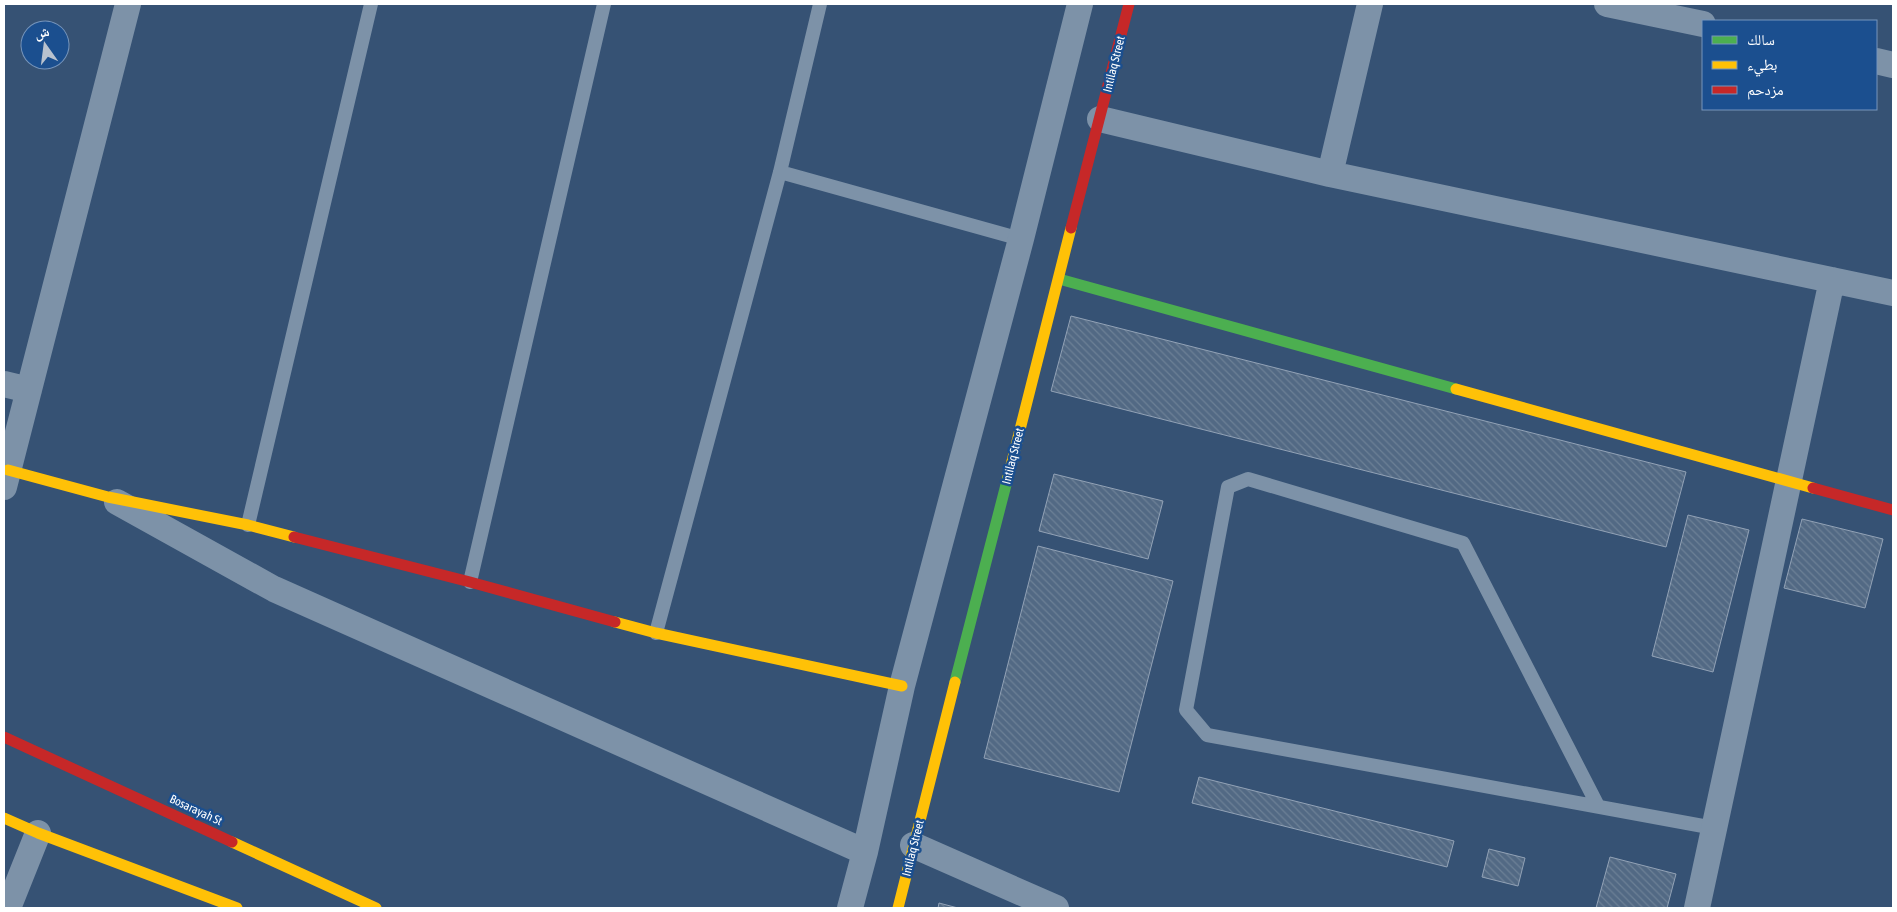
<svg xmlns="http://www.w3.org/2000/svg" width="1897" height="912" font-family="'Asap Condensed','Noto Naskh Arabic',sans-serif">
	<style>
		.building { fill: url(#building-back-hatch); stroke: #92a2b6 }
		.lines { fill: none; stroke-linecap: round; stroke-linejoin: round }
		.lane { stroke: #7d92a8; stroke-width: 14 }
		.street { stroke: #7d92a8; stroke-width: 26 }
		.fast { stroke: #4caf50; stroke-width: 11 }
		.slow { stroke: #ffc107; stroke-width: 11 }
		.jam { stroke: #c62828; stroke-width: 11 }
		.labels { text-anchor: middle; stroke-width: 5; stroke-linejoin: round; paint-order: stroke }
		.street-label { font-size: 12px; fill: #fff; stroke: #1b4f8f }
	</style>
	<defs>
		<pattern id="building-back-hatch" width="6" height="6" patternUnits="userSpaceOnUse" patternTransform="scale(1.25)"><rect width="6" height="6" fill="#526984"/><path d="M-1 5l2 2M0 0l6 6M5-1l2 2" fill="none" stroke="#6c8096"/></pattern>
	</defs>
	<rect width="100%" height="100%" fill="#365274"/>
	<path class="building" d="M1071 316 1686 472 1666 547 1051 391Z
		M1054 474 1163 501 1148 559 1039 531Z
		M1688 515 1749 530 1713 672 1652 656Z
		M1802 519 1883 539 1865 608 1784 588Z
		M1038 546 1173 581 1119 792 984 758Z
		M1199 777 1454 841 1447 867 1192 803Z
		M1489 849 1525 858 1518 886 1482 877Z
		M1610 857 1676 874 1667 908H1596Z
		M939 903 958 908H938Z"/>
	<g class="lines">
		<path class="lane" d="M780 172 1021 239
			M248 525 371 4
			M470 582 604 4
			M656 633 780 172 820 4
			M1598 806 1463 543 1248 479 1228 487 1186 710 1207 735 1714 828"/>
		<path class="street" d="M1607 4 1703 24
			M1876 61 1893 65
			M1100 119 1330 174 1893 293
			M1330 174 1370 4
			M4 384 29 390
			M4 487 128 4
			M117 502 274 589 865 852
			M913 845 1056 908
			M8 908 38 833
			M850 908 865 852 902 686 1021 239 1080 4
			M1697 908 1832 280"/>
		<path class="fast" d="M1059 279 1456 389
			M955 682 1008 477"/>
		<path class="slow" d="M1456 389 1813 488
			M8 470 108 497 248 525 294 537
			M1008 477 1071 228
			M615 622 656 633 902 686
			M4 818 38 833 237 908
			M232 842 376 908
			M898 908 955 682"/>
		<path class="jam" d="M1071 228 1129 4
			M1813 488 1893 510
			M294 537 470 582 615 622
			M4 737 232 842"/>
	</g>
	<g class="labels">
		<g class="street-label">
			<text transform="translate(1114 64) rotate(-76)" y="4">Intilaq Street</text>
			<text transform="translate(1013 456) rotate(-76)" y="4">Intilaq Street</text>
			<text transform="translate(196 810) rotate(25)" y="4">Bosarayah St</text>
			<text transform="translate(913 848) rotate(-76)" y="4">Intilaq Street</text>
		</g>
	</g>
	<rect width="1897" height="912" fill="none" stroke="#ffffff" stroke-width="10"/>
	<rect x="1702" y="20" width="175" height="90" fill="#1b4f8f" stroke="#7695bc"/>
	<rect x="1712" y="36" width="25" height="8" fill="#4caf50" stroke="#7695bc"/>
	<text x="1747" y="45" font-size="15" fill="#ffffff">سالك</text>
	<rect x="1712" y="61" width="25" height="8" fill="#ffc107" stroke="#7695bc"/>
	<text x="1747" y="70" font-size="15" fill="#ffffff">بطيء</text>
	<rect x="1712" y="86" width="25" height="8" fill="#c62828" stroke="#7695bc"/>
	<text x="1747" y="95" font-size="15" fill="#ffffff">مزدحم</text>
	<g transform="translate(45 45) rotate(346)"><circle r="24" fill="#1b4f8f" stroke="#7695bc"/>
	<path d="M0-4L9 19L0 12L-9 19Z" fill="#b9c2ce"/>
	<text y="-8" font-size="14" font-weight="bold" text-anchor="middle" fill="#ffffff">ش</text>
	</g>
</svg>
